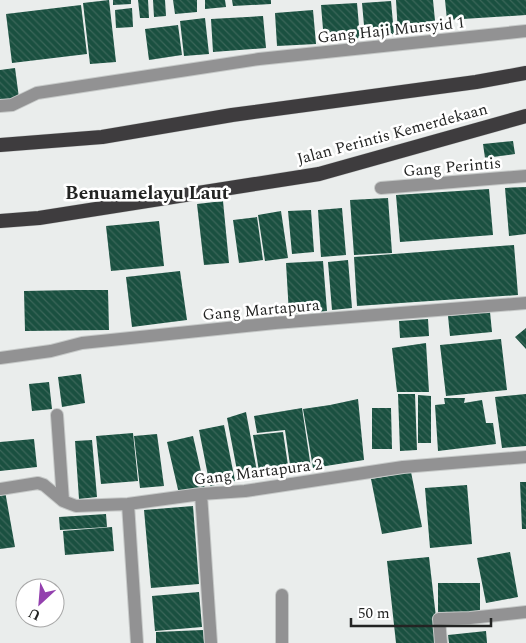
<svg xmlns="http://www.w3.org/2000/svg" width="526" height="643" font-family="Spectral,serif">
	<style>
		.building { fill: url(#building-back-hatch) }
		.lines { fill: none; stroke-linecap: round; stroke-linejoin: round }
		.minor-casing { stroke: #c6c9c8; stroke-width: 14 }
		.trunk-casing { stroke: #c6c9c8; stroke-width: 15 }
		.minor { stroke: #929293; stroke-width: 12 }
		.trunk { stroke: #3e3c3e; stroke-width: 14 }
		.labels { text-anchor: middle; stroke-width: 5; stroke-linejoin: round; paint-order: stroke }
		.street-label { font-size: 16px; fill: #232423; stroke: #fff }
		.quarter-label { font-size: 19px; font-weight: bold; fill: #232423; stroke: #fff }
	</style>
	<defs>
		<pattern id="building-back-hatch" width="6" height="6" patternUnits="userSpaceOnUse" patternTransform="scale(1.25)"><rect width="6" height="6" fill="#1a5040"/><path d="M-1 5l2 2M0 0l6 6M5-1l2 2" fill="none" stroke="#3b6659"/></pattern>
	</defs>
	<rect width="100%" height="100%" fill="#eaedec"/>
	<path class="building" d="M109 0 116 62 90 64 83 3Z
		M113 0H131V4L113 5Z
		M138 0H148L149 18H140Z
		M153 0H165L166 16 154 17Z
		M173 0H197V12L175 14Z
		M205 0H225L226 7 205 9Z
		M232 0H271V4L233 6Z
		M396 0H433L436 31 398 33Z
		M445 0H526V15L447 20Z
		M391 1 394 34 365 36 362 3Z
		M357 3 360 38 324 41 321 5Z
		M81 5 87 54 12 63 6 14Z
		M132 8 133 27 116 28 115 10Z
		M313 10 316 44 277 46 275 13Z
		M263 16 266 48 213 52 211 19Z
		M205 18 209 54 184 56 180 21Z
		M178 25 182 55 149 60 145 29Z
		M15 68 19 98 0 100V70Z
		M513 141 515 154 485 158 483 144Z
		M526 187V234L509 236 505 188Z
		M489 189 493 235 400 242 396 195Z
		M388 198 392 253 354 255 350 200Z
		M223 201 229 263 204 265 197 204Z
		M342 208 346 255 321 257 318 210Z
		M311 210 314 252 292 254 288 211Z
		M281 211 288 258 265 261 258 215Z
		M257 217 263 260 239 263 233 220Z
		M159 221 164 266 111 271 106 226Z
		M514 245 518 295 357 306 354 257Z
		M348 260 352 308 332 310 328 262Z
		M323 261 327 311 289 314 286 263Z
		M180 271 187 320 132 327 126 277Z
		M75 290H108L109 330 25 331 24 291Z
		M490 312 492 332 450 336 448 316Z
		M428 319 429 336 400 338 399 321Z
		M526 328V349L515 337Z
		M501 339 507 390 446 396 440 345Z
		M426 343 429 392H397L392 348Z
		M81 374 85 403 62 407 58 377Z
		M49 382 52 409 32 411 29 384Z
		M398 394H415L417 450 400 451Z
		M526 394V446L502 448 495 397Z
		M418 395 431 396V443H418Z
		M444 398H465L464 403 482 400 486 423H493L496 444 438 451 435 405 445 404Z
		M358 399 364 460 313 468 303 409 330 405Z
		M302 408 311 468 291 472 285 430 257 433 254 416Z
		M372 408H391L392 449H372Z
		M246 412 258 477 239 481 227 418Z
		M224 425 235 481 210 486 199 430Z
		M283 432 289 472 260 477 253 435Z
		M133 433 138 481 101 484 96 436Z
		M157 434 164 486 140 488 134 436Z
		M193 436 205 489 179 494 167 442Z
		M34 439 37 467 0 471V442Z
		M92 440 97 497 79 499 75 441Z
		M411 472 422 527 382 534 371 479Z
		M520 482H526V529H522Z
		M467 485 472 544 430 548 425 488Z
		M5 491 15 547 0 549V492Z
		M193 506 199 584 151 588 144 510Z
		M106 514 107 527 60 530 59 517Z
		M112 527 114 551 65 555 63 531Z
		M510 552 518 597 486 603 477 558Z
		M429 557 439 643H396L387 561Z
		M438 583H480V614L438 615Z
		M199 592 202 627 155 631 152 596Z
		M203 630 204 643H156V632Z
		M486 631 487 643H449L448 635Z"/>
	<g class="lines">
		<g class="minor-casing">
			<path id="minor" d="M0 106 12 105 37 93 259 59 526 31
				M381 188 526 176
				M0 358 51 351 82 343 275 323 526 303
				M57 415 63 501
				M0 489 38 483 44 485 63 501 76 506 128 504 201 494 245 491 403 467 526 457
				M201 494 211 643
				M128 504 137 643
				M282 643V595
				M441 643 439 619 470 618 526 612"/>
		</g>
		<g class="trunk-casing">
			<path id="trunk" d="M0 145 102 137 232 115 476 82 526 73
				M0 221 39 218 319 174 526 116"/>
		</g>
		<use href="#minor" class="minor"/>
		<use href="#trunk" class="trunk"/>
	</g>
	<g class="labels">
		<g class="street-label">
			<text transform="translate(391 29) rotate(-6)" y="6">Gang Haji Mursyid 1</text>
			<text transform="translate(392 133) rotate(-15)" y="6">Jalan Perintis Kemerdekaan</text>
			<text transform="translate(452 166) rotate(-5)" y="6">Gang Perintis</text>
			<text transform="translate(261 309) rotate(-5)" y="6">Gang Martapura</text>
			<text transform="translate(258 471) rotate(-7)" y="6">Gang Martapura 2</text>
		</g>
		<g class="quarter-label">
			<text x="147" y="199">Benuamelayu Laut</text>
		</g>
	</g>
	<g transform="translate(40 603) rotate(206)"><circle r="24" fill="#ffffff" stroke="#a7a7a7"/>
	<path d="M0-4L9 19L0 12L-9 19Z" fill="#9340ae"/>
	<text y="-8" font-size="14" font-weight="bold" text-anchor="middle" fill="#232423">U</text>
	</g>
	<path d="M351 618v8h140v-8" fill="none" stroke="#232423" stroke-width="2.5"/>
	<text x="358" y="618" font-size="15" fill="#232423" stroke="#ffffff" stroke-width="4" paint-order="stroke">50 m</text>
</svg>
